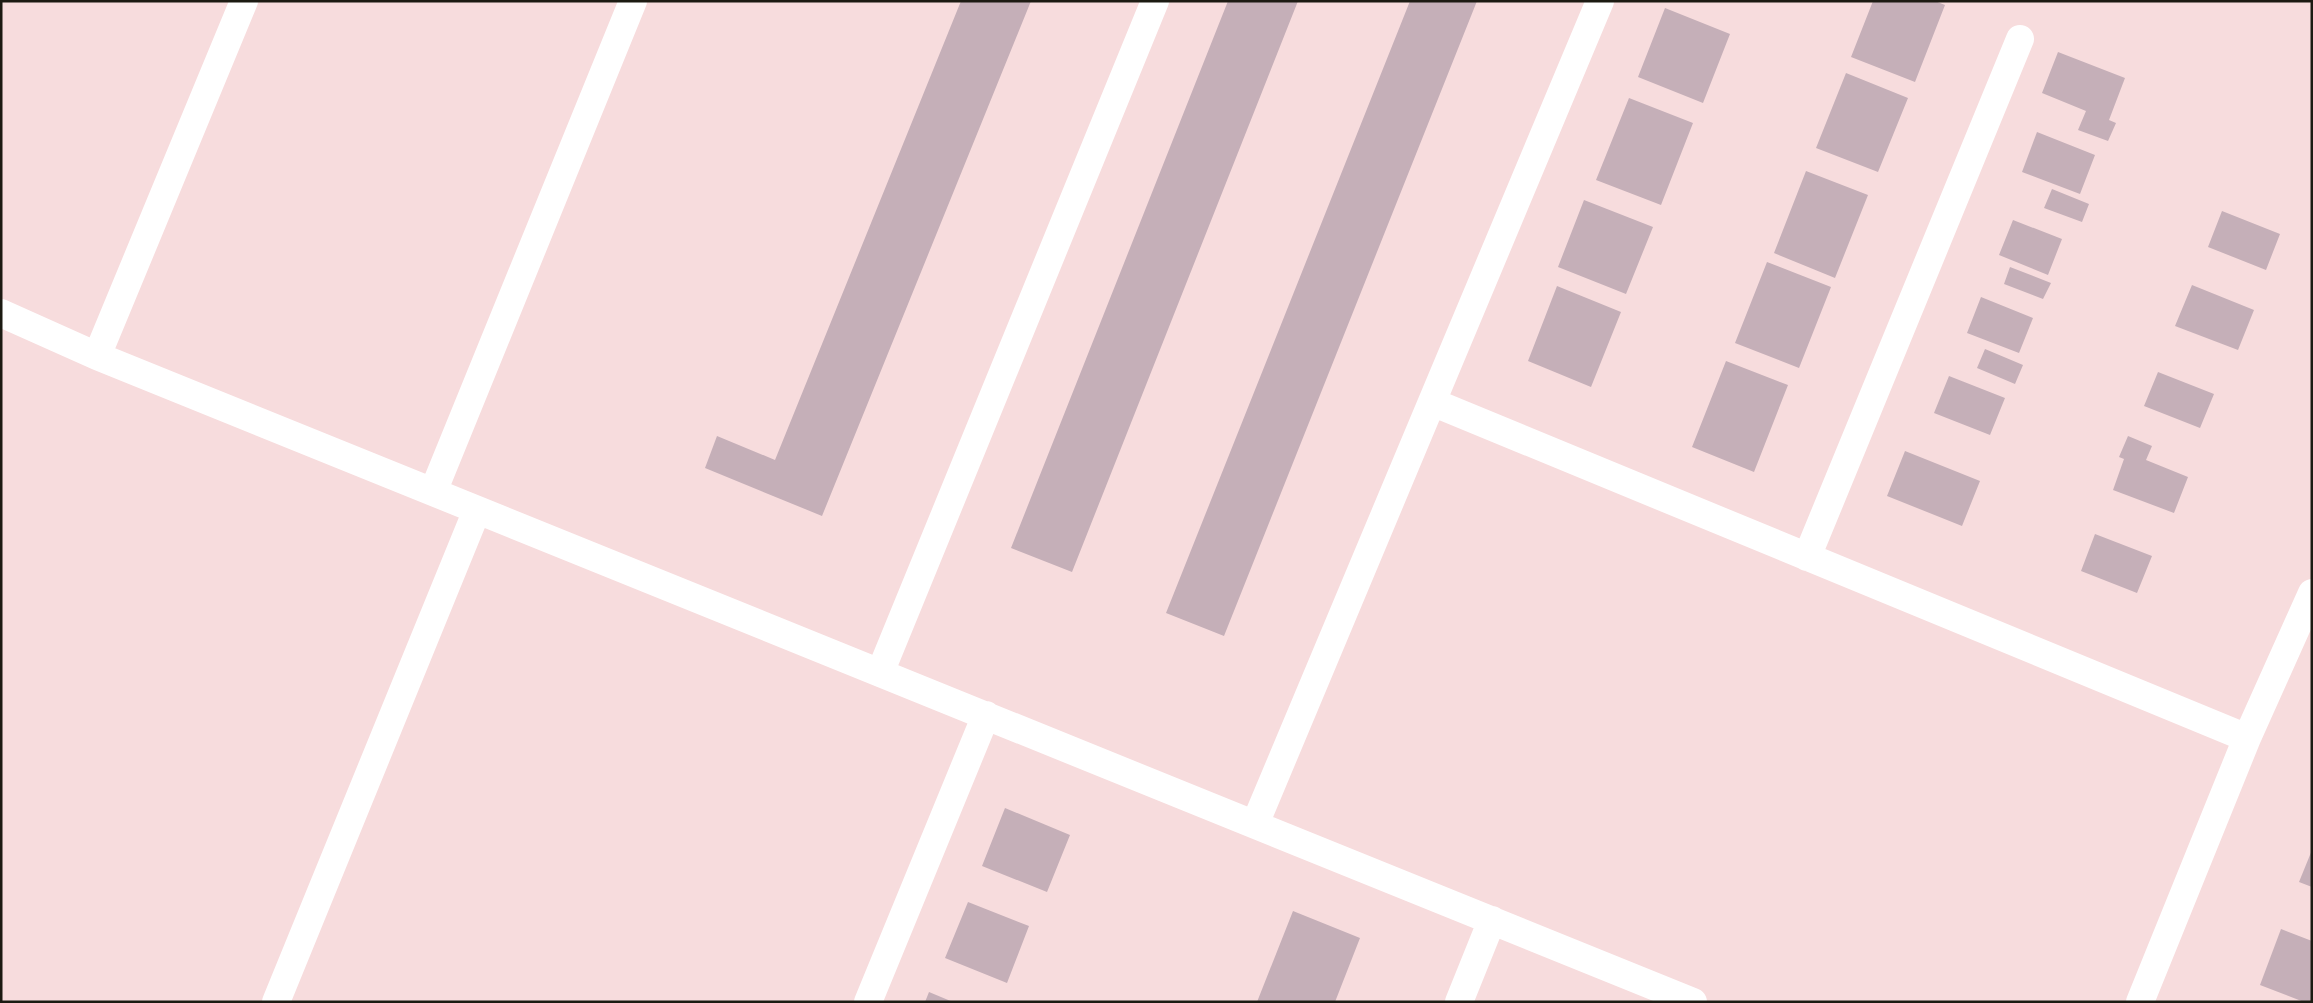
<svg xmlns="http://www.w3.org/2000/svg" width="2313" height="1003" font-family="'Titillium Web',sans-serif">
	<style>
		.education { fill: #f7dcdd }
		.building { fill: #c5afb8 }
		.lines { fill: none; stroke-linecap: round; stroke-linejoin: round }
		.minor { stroke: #fff; stroke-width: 28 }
	</style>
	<rect width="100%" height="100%" fill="#f3edd8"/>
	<path class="education" d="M1 1H2312V1002H1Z"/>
	<path class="building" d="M961 1H1031L822 516 705 468 717 436 775 460Z
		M1228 1H1298L1072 572 1011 548Z
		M1410 1H1477L1224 636 1166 613Z
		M1873 1H1935L1945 5 1915 82 1851 57Z
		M1665 8 1730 34 1703 103 1638 77Z
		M2058 52 2125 78 2109 120 2116 123 2108 141 2078 130 2086 111 2042 93Z
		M1846 73 1908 98 1878 172 1816 148Z
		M1629 98 1693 123 1661 205 1596 180Z
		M2037 132 2095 155 2080 194 2022 172Z
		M1806 171 1868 195 1835 278 1774 253Z
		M2052 189 2089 204 2082 222 2044 208Z
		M1584 200 1653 227 1626 294 1558 267Z
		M2222 211 2280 234 2266 270 2208 247Z
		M2013 220 2062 239 2048 275 1999 255Z
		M1767 262 1831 287 1799 368 1735 343Z
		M2010 267 2051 283 2043 299 2004 284Z
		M2192 285 2254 310 2238 350 2175 326Z
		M1557 286 1621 312 1591 387 1528 361Z
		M1981 297 2033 318 2019 353 1967 333Z
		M1985 349 2023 365 2015 384 1977 368Z
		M1726 361 1788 385 1754 472 1692 447Z
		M2158 372 2214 394 2200 428 2144 406Z
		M1949 376 2005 398 1990 435 1934 413Z
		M2128 436 2152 446 2146 460 2188 477 2174 513 2113 490 2124 459 2119 457Z
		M1905 451 1980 481 1962 526 1887 496Z
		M2095 534 2152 556 2137 593 2081 571Z
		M1005 808 1070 835 1047 892 982 866Z
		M2312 850V887L2299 882Z
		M968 902 1029 926 1007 983 945 958Z
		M1293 911 1360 938 1335 1002H1257Z
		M2281 929 2312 941V1002H2304L2260 985Z
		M929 992 953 1002H925Z"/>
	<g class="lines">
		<path class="minor" d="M1 313 97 356 1693 1002
			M97 356 244 1
			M1432 402 2247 738
			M433 492 633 1
			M1807 557 2020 39
			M880 673 1155 1
			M1255 824 1600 1
			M276 1002 477 510
			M868 1002 986 715
			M1459 1002 1492 920
			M2140 1002 2247 738 2312 593"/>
	</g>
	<rect width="2313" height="1003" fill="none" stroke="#1c1a12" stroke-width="5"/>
</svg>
